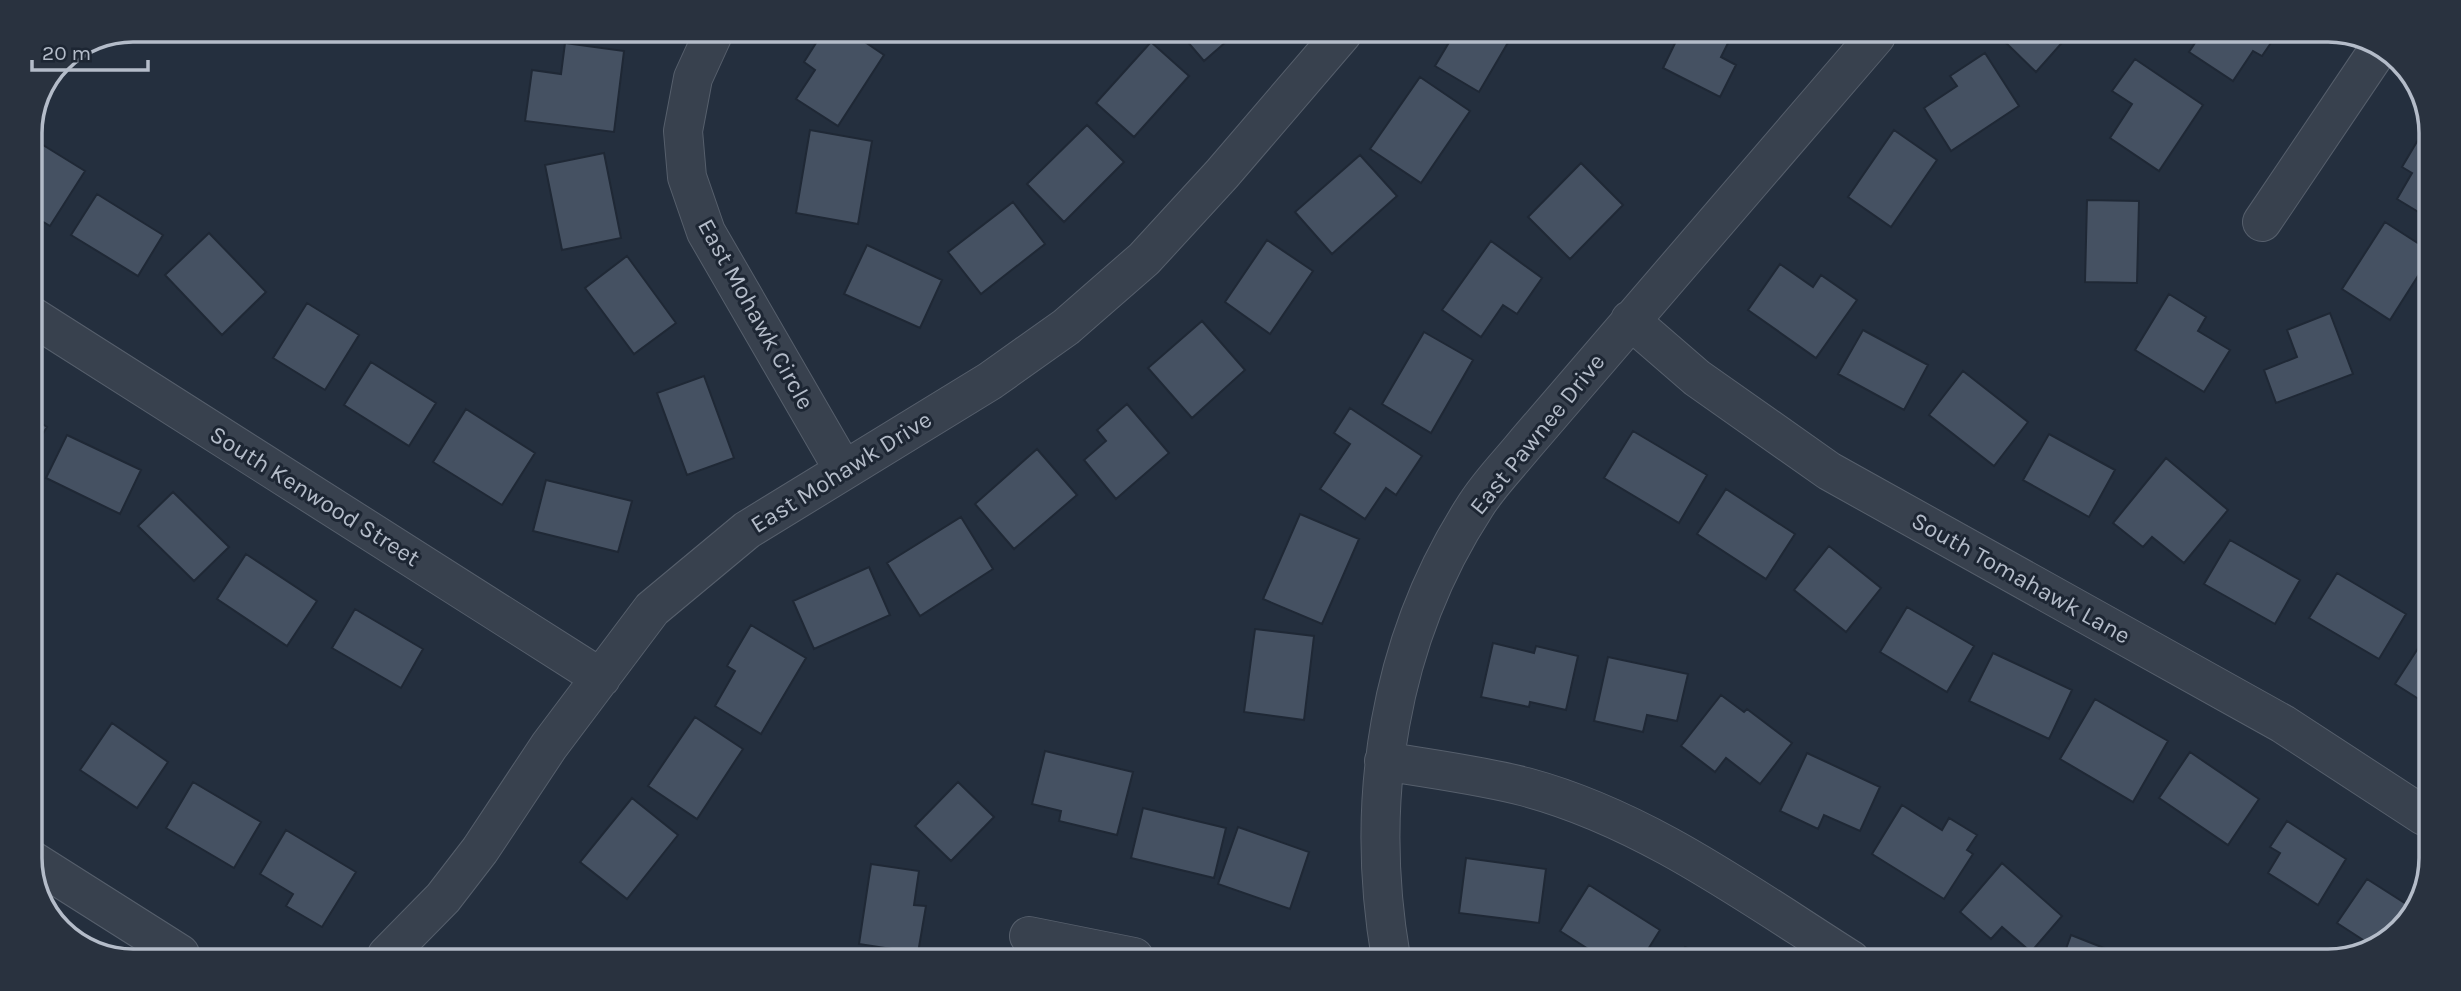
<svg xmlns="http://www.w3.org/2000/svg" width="2461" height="991" font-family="Karla,sans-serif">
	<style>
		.building { fill: #455162; stroke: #1f2835; stroke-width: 2 }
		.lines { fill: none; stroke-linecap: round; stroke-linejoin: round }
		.minor-casing { stroke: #565f6c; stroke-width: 40 }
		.minor { stroke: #38414e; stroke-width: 38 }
		.labels { text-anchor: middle; stroke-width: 6; stroke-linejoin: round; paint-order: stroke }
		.street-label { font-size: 24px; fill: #b4bcc9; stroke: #1d2633 }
		.rim { fill: none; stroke: #b4bcc9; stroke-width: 3.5 }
	</style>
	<rect width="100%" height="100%" fill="#242f3e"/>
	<path class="building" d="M823 32H850L884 55 838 126 796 99 815 70 804 62Z
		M895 32H916L905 42Z
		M1180 33 1235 34 1204 61Z
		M1454 34H1513L1479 92 1435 66Z
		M1679 35H1732L1721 57 1736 65 1720 97 1663 68Z
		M1999 36H2068L2036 72Z
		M2199 37H2275L2262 56 2253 51 2233 81 2189 52Z
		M1151 42 1189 76 1134 137 1096 103Z
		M565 43 624 51 614 132 525 121 532 70 561 74Z
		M1985 53 2019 106 1951 151 1924 108 1957 86 1950 76Z
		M2135 59 2203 105 2159 171 2110 138 2132 104 2112 91Z
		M1420 77 1470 111 1421 183 1370 149Z
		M2428 123 2431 126 2430 219 2397 199 2412 173 2402 167Z
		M1087 125 1124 162 1064 222 1027 184Z
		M810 130 872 141 858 224 796 213Z
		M1894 130 1937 160 1891 227 1848 197Z
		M30 137 85 171 50 226 30 214Z
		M604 153 621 238 562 250 545 165Z
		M1360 155 1397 196 1332 254 1295 212Z
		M1581 163 1623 205 1570 259 1528 217Z
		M97 194 163 235 138 276 71 235Z
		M2087 200 2139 201 2137 283 2085 282Z
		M1013 202 1045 244 981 294 948 252Z
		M2385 222 2430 251V257L2390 320 2342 289Z
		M209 233 266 292 222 335 165 275Z
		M1267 240 1313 271 1270 334 1225 302Z
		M1491 241 1542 278 1517 314 1503 305 1481 337 1442 310Z
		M867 245 942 280 920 328 844 294Z
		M627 256 676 323 634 354 585 288Z
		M1780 264 1813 287 1821 275 1857 300 1816 358 1748 310Z
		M2169 294 2206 317 2198 331 2230 350 2204 392 2135 350Z
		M307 303 359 335 325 390 273 358Z
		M2330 313 2353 374 2276 403 2264 370 2297 357 2287 330Z
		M1202 321 1245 370 1192 418 1148 368Z
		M1863 330 1928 365 1904 410 1838 374Z
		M1424 332 1473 360 1431 433 1382 404Z
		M371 362 436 403 409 446 344 405Z
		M1963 371 2028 422 1994 466 1929 415Z
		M704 376 734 458 687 475 657 393Z
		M1127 404 1169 453 1116 499 1084 460 1106 441 1097 430Z
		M1350 408 1422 456 1396 495 1386 488 1365 519 1320 489 1350 444 1334 433Z
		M466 409 535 453 502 505 433 462Z
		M30 416 47 427 30 454Z
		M1633 431 1707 475 1679 523 1604 478Z
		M2049 434 2115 470 2089 517 2023 480Z
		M67 435 141 470 120 514 46 478Z
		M1037 449 1077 495 1014 549 975 504Z
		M2166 458 2228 510 2184 563 2152 537 2143 547 2113 523Z
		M546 480 632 501 618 552 533 531Z
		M1726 489 1795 534 1766 579 1697 534Z
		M173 492 229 547 194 581 138 526Z
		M1300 514 1359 539 1322 624 1263 599Z
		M961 517 993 569 920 616 887 563Z
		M2230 540 2300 580 2275 624 2204 584Z
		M1829 546 1881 588 1846 632 1794 590Z
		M246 554 317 601 287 646 217 599Z
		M869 567 890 615 814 649 793 601Z
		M2337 573 2406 614 2379 659 2309 618Z
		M1907 607 1974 646 1947 692 1880 652Z
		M355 609 423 649 401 688 332 648Z
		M751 625 806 658 761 734 715 706 735 671 727 666Z
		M1255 629 1314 636 1304 720 1244 712Z
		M2426 636 2425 703 2395 684Z
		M1493 643 1534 653 1536 646 1578 656 1566 710 1530 702 1529 707 1481 697Z
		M1993 653 2072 690 2049 739 1969 701Z
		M1608 657 1688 674 1677 721 1647 715 1643 732 1594 721Z
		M1721 695 1744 712 1747 709 1792 743 1760 784 1726 758 1715 772 1681 746Z
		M2095 699 2168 741 2133 802 2060 759Z
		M695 717 743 749 697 819 648 786Z
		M112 723 168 762 137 808 80 770Z
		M1045 751 1133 772 1117 835 1059 821 1061 811 1032 804Z
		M2190 752 2259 799 2228 845 2159 798Z
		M1807 753 1880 787 1860 831 1824 815 1818 829 1780 811Z
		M193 782 261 822 234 868 166 828Z
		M958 782 994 817 951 861 915 826Z
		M632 798 678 835 627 899 580 862Z
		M1902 805 1942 830 1949 818 1977 835 1967 850 1973 854 1944 899 1872 854Z
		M1143 808 1226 828 1214 878 1131 858Z
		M2287 821 2346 859 2318 905 2268 873 2280 853 2270 847Z
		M1238 827 1309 852 1290 909 1218 884Z
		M286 830 356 872 322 927 286 906 293 894 260 874Z
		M1466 858 1546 869 1539 923 1459 913Z
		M2002 863 2062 916 2031 952 2002 927 1991 939 1960 912Z
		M871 864 919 871 914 905 926 906 918 953 859 944Z
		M2367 879 2414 909 2386 944 2374 947 2337 923Z
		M1589 885 1660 930 1642 959H1604L1560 931Z
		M2071 935 2137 961 2062 960Z
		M1685 947 1707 959H1679Z"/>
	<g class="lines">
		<g class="minor-casing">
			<path id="minor" d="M714 32 693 78 683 131 687 177 706 232 843 469
				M2262 222 2380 47
				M30 315 601 678
				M1630 320 1697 378 1829 471 2283 724 2424 816
				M1384 761C1430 769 1480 775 1526 787 1645 819 1747 894 1851 960
				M30 859 180 954
				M1029 936 1134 957
				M387 955 443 898 480 850 549 746 652 609 747 530 990 381 1066 327 1144 259 1222 174 1342 34
				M1391 958C1364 802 1388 640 1476 505 1490 483 1509 464 1526 443L1876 36"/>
		</g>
		<use href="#minor" class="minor"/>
	</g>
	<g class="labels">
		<g class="street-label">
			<text transform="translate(756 314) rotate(61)" y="8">East Mohawk Circle</text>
			<text transform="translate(1537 434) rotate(-51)" y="8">East Pawnee Drive</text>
			<text transform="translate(841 472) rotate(-32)" y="8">East Mohawk Drive</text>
			<text transform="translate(315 496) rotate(32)" y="8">South Kenwood Street</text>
			<text transform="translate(2021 578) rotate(29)" y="8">South Tomahawk Lane</text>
		</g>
	</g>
	<path d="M0 0H2461V991H0ZM133 42H2328A91 91 0 0 1 2419 133V858A91 91 0 0 1 2328 949H133A91 91 0 0 1 42 858V133A91 91 0 0 1 133 42Z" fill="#29323f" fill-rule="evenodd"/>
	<path class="rim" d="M133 42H2328A91 91 0 0 1 2419 133V858A91 91 0 0 1 2328 949H133A91 91 0 0 1 42 858V133A91 91 0 0 1 133 42Z"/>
	<path d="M32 60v10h116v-10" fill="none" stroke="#b4bcc9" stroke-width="3.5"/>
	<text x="42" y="60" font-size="21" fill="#b4bcc9" stroke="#1d2633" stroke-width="5" paint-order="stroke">20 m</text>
</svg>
